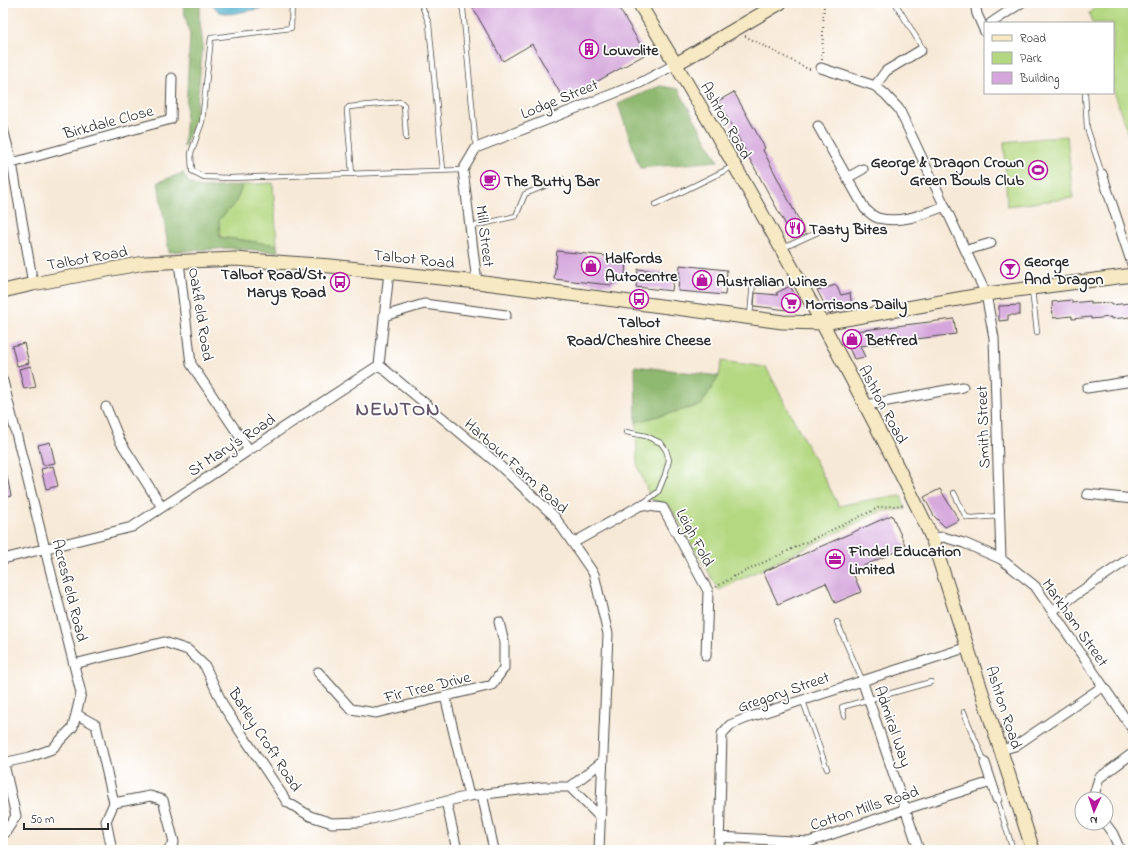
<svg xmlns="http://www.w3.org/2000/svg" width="1136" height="853" font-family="'Indie Flower',sans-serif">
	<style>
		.green { fill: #b4d881; stroke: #708256 }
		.forest { fill: #8fb86f; stroke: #5d724d }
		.water { fill: #4aacc9; stroke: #3a6c7a }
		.building { fill: #d4a6db }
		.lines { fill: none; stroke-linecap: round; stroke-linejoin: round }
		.lane-casing { stroke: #4a4845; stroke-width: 6 }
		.street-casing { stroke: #4a4845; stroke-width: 11 }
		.secondary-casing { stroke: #4a4845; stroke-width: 15 }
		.path { stroke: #4a4845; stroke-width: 2; stroke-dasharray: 1 3; stroke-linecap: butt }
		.lane { stroke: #fff; stroke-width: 4.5 }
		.street { stroke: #fff; stroke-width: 9 }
		.secondary { stroke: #f6e9c3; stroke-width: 13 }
		.labels { text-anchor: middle; stroke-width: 3.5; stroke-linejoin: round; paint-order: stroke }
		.poi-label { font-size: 16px; font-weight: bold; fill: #2b2b2b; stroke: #fff; text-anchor: start }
		.street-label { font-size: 16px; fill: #2b2b2b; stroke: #fff }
		.district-label { font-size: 20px; font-weight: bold; letter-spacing: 1px; fill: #665669; stroke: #fff }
	</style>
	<rect width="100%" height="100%" fill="#fff"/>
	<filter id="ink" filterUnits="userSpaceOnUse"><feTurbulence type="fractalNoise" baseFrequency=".025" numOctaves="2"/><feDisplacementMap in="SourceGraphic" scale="8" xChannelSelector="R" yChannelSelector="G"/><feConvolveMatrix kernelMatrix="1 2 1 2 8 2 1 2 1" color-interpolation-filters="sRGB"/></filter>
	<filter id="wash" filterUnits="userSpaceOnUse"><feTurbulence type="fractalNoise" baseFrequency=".012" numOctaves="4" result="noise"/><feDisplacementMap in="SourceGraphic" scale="16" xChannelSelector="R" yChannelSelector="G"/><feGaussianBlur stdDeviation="0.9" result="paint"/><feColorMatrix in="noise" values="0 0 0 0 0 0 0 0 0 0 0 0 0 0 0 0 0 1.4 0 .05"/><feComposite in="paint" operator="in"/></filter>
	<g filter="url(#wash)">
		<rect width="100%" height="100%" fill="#f7e9d7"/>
		<path class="green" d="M1100 3H1133V150L1113 88V23H1092L1089 13Z
			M1067 136 1073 198 1007 206 1004 142Z
			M273 183 277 245 220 237 219 220 235 203 243 185Z
			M722 361 766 367 839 506 873 499 901 496 906 509 879 512 719 590 669 505 651 500 637 464 636 422 701 405 719 376Z"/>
		<path class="forest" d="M182 3H201L199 14 203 45 195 121 184 147 190 35Z
			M660 86 678 89 718 161 640 168 618 104Z
			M183 173 188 182 201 188 243 185 235 203 219 220 220 237 277 245 278 252 232 248 169 252 158 182Z
			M635 366 719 376 701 405 636 422Z"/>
		<path class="water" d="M211 3H268L265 8 231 14 219 12Z"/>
		<g id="blocks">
			<path class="building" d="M470 3H616L646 54 564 100 532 44 503 61Z
				M734 92 765 148 763 150 805 232 793 238 718 101Z
				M557 251 626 258 625 275 611 285 554 279Z
				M680 265 727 270 725 295 678 291Z
				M638 269 674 273 672 291 636 287Z
				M836 285 841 295 850 293 852 308 829 313 817 290Z
				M790 286 801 305 796 311 754 306 755 293 778 295 776 293Z
				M1072 300V303L1091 301V304L1111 303V305L1130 303 1131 317 1111 319V317L1091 319V317L1072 319V316L1053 318 1052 302Z
				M1020 305V315H1008V320L999 321V306Z
				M954 319 956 334 860 346 865 357 854 359 843 335 847 332Z
				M24 343 29 363 17 366 12 346Z
				M31 366 36 387 24 389 19 369Z
				M50 442 55 463 43 465 38 445Z
				M53 466 58 486 46 489 41 469Z
				M7 476 11 496 3 498V477Z
				M940 489 959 520 945 527 934 516 924 497Z
				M892 515 906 547 852 571 861 592 835 603 826 583 778 604 763 572Z"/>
		</g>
	</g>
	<g filter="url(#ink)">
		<use href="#blocks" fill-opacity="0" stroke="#4a4845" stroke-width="1"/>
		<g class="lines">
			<g class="lane-casing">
				<path id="lane" d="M292 3 291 28 211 38 202 122 191 153 192 171 204 177 230 178 463 170
					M421 3 429 24 443 170
					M459 3 463 9 476 148
					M897 6 919 42 921 46V50
					M1085 93 1087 128 1102 174
					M352 174 347 112V109L349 107 400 102 402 103 404 105 406 138
					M655 205 734 166
					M470 227 516 216 525 194 562 179
					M783 248 818 232
					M1032 290 1037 332
					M750 316 753 282
					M626 432 646 436 661 443 666 450 669 460 665 475 658 492 642 504
					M954 493 966 517 971 518 1000 516
					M837 622 862 680
					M803 701 827 769
					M964 712C970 730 979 746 985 763
					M844 716 842 707 931 682
					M997 799 1013 850"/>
			</g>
			<g class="street-casing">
				<path id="street" d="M975 3 977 14 985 32
					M991 23 1021 3
					M821 68 875 86 885 94 899 109 986 294 994 338 1001 559
					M875 86 886 71 921 50
					M818 126 865 209C869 212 873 217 878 218 901 224 924 214 945 206
					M3 129 12 163 33 284
					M12 163 171 119 172 78
					M1102 174 1133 267
					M847 178 863 169
					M967 250 991 243
					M179 262 191 364 249 450
					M477 282 463 170 476 148 640 83 676 64
					M384 316 424 304 506 315
					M379 365 499 465 554 516 594 574 608 634 599 850
					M3 381 81 693 73 727 52 749 30 757 3 763
					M1087 388 1133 381
					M866 405 963 387
					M106 407 120 441 162 507
					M1087 494 1133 499
					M932 538 943 537 964 543 1001 559 1035 586 1133 730
					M573 543 641 505 663 508 708 591 706 656
					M3 559 132 527 379 365 389 272
					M1052 611 1133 556
					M74 664 164 642 188 650 205 666 224 707 287 802 310 816 332 823 359 822 469 796 544 787H570
					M318 672 351 709 376 713 492 685 504 668V642L499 622
					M862 680 919 850
					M445 696 469 796
					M76 714 96 725 114 803 106 821 112 850
					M1001 750 1015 746 1102 687
					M3 760 16 816 5 833 3 832
					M985 763 997 799
					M482 794 494 850
					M1094 799V795L1099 778 1133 753
					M446 801 457 850
					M114 803 150 796 163 800 174 842 168 850
					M600 817 570 787 602 762
					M1105 823 1113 834 1120 850
					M719 837 809 842 906 809 991 782
					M719 850 722 734 730 725 747 718 968 647"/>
			</g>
			<g class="secondary-casing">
				<path id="secondary" d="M639 3C715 129 788 257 856 387 882 437 909 487 932 538L1033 850
					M676 64 780 3
					M3 291 33 284 144 263 235 259 331 266 477 282 783 322 823 323 986 294 1133 275"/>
			</g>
			<path class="path" d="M745 36 808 69H811
				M822 60 824 3
				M716 587 733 577 880 507 904 505"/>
			<use href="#lane" class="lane"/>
			<use href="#street" class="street"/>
			<use href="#secondary" class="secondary"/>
		</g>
	</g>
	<defs>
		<g id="building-ring" transform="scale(1)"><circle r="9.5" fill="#fff" stroke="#b5179e" stroke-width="1.5"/><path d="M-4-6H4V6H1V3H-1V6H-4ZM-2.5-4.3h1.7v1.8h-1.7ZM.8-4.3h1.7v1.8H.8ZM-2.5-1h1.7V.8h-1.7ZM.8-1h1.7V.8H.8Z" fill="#b5179e"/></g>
		<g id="stadium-ring" transform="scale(1)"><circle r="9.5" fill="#fff" stroke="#b5179e" stroke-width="1.5"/><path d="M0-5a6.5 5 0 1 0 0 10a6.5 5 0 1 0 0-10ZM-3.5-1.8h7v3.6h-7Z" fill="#b5179e"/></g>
		<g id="cafe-ring" transform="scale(1)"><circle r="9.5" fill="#fff" stroke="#b5179e" stroke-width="1.5"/><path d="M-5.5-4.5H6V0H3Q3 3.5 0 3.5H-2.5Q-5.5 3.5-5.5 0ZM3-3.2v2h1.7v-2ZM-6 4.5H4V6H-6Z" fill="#b5179e"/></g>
		<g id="restaurant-ring" transform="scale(1)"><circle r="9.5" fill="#fff" stroke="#b5179e" stroke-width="1.5"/><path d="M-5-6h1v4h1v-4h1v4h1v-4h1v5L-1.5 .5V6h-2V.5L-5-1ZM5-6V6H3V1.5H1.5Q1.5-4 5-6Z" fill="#b5179e"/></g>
		<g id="shop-ring" transform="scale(1)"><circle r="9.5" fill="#fff" stroke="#b5179e" stroke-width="1.5"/><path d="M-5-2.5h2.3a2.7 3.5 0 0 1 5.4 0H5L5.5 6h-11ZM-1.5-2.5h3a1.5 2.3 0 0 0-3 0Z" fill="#b5179e"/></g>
		<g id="bar-ring" transform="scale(1)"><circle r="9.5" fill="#fff" stroke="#b5179e" stroke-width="1.5"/><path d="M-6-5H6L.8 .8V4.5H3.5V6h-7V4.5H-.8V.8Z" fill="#b5179e"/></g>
		<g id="bus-ring" transform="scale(1)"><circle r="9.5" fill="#fff" stroke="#b5179e" stroke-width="1.5"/><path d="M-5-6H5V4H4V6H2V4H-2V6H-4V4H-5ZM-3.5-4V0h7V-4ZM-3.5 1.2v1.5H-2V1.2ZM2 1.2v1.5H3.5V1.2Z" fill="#b5179e"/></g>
		<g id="supermarket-ring" transform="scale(1)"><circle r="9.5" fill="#fff" stroke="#b5179e" stroke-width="1.5"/><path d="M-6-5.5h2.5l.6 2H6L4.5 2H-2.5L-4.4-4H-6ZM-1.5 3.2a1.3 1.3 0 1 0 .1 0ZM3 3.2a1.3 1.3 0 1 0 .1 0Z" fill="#b5179e"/></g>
		<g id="office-ring" transform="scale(1)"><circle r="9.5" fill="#fff" stroke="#b5179e" stroke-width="1.5"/><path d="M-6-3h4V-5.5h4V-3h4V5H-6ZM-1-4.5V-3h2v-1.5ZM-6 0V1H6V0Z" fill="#b5179e"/></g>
	</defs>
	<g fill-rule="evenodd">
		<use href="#building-ring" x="589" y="49"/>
		<use href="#stadium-ring" x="1038" y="170"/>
		<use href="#cafe-ring" x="490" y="180"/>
		<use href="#restaurant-ring" x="795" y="228"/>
		<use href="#shop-ring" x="591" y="266"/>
		<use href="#bar-ring" x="1010" y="269"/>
		<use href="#shop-ring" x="702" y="280"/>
		<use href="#bus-ring" x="340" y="282"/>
		<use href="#bus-ring" x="639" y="299"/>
		<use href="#supermarket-ring" x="791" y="303"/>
		<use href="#shop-ring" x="852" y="339"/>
		<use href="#office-ring" x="835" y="559"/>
	</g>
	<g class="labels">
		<g class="poi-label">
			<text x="603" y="55">Louvolite</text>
			<text x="1024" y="167" text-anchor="end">George &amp; Dragon Crown<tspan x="1024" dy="18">Green Bowls Club</tspan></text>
			<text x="504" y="186">The Butty Bar</text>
			<text x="809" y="234">Tasty Bites</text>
			<text x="605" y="263">Halfords<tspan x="605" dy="18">Autocentre</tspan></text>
			<text x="1024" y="266">George<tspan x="1024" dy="18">And Dragon</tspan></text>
			<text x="326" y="279" text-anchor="end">Talbot Road/St.<tspan x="326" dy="18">Marys Road</tspan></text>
			<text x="716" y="286">Australian Wines</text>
			<text x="805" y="309">Morrisons Daily</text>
			<text x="639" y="327" text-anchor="middle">Talbot<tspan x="639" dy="18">Road/Cheshire Cheese</tspan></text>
			<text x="866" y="345">Betfred</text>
			<text x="849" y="556">Findel Education<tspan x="849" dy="18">Limited</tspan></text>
		</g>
		<g class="street-label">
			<text transform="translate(559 98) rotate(-22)" y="6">Lodge Street</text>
			<text transform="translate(727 120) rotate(60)" y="6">Ashton Road</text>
			<text transform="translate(108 121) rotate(-15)" y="6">Birkdale Close</text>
			<text transform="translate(486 236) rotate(83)" y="6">Mill Street</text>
			<text transform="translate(87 257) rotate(-10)" y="6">Talbot Road</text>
			<text transform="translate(414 258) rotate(6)" y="6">Talbot Road</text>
			<text transform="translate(202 314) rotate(81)" y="6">Oakfield Road</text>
			<text transform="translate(884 404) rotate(62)" y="6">Ashton Road</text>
			<text transform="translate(982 427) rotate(-92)" y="6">Smith Street</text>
			<text transform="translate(231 444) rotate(-33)" y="6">St Mary's Road</text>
			<text transform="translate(517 465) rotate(42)" y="6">Harbour Farm Road</text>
			<text transform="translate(696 537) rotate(62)" y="6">Leigh Fold</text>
			<text transform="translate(71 590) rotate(76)" y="6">Acresfield Road</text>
			<text transform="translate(1076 622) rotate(55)" y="6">Markham Street</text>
			<text transform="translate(427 686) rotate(-14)" y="6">Fir Tree Drive</text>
			<text transform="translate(783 691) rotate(-19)" y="6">Gregory Street</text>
			<text transform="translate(1005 707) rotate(72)" y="6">Ashton Road</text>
			<text transform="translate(894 726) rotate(71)" y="6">Admiral Way</text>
			<text transform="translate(266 739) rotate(57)" y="6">Barley Croft Road</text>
			<text transform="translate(864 807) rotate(-18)" y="6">Cotton Mills Road</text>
		</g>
		<g class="district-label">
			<text x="398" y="415">NEWTON</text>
		</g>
	</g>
	<rect width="1136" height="853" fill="none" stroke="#fff" stroke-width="16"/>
	<rect x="984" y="22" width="130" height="72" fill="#ffffff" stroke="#aaaaaa"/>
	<rect x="992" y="35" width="20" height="6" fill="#f6e9c3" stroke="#aaaaaa"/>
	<text x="1020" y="42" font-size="12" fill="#2b2b2b">Road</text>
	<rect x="992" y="52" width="20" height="12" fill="#b4d881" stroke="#aaaaaa"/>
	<text x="1020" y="62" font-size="12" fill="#2b2b2b">Park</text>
	<rect x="992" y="72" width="20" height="12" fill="#d4a6db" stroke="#aaaaaa"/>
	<text x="1020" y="82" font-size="12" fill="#2b2b2b">Building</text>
	<g transform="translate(1094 811) rotate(183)"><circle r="19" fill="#ffffff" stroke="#aaaaaa"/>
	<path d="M0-3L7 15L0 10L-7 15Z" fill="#b5179e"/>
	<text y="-6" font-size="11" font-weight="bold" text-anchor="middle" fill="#2b2b2b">N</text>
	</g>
	<path d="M24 823v6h84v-6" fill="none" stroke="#2b2b2b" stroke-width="2"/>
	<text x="30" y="823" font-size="12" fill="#2b2b2b" stroke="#ffffff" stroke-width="3" paint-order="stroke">50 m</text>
</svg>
